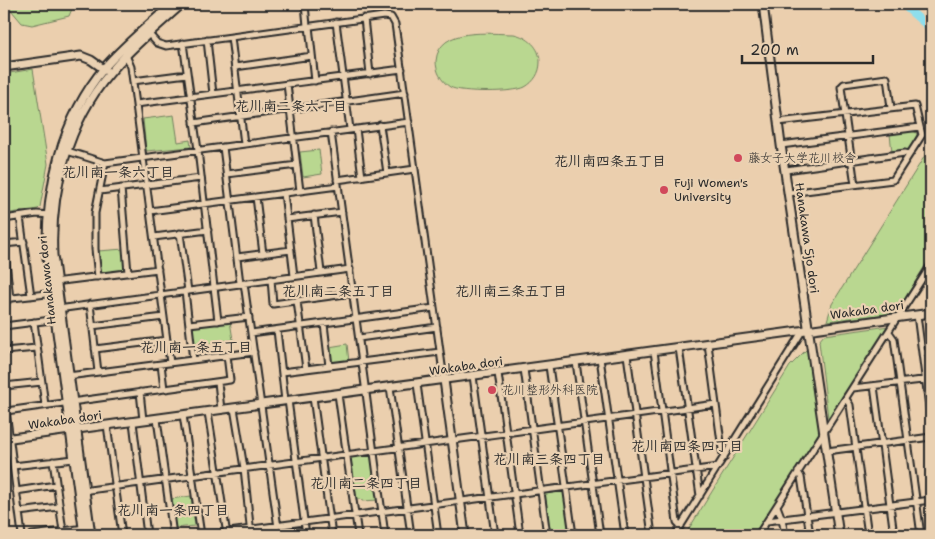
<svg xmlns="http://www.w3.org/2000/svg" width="935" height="539" font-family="'Shantell Sans','Klee One',sans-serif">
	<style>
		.green { fill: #b9d790; stroke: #72815e }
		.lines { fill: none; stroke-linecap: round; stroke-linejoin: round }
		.river { stroke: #8fdeec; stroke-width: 8 }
		.street-casing { stroke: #2b2b2b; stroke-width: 9 }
		.secondary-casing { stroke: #2b2b2b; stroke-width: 11 }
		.street { stroke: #ead1b2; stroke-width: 5 }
		.secondary { stroke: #ead1b2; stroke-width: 7 }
		.poi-dot { fill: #d1495b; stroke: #ead1b2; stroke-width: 2 }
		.labels { text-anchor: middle; stroke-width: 4.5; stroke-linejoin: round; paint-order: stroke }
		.poi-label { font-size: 12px; fill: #2b2b2b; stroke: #ead1b2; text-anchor: start }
		.street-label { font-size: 12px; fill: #2b2b2b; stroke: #ead1b2 }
		.neighbourhood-label { font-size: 14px; font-weight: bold; fill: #2b2b2b; stroke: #ead1b2 }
	</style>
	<rect width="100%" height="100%" fill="#ebcfae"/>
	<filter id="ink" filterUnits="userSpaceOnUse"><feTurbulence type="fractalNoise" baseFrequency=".02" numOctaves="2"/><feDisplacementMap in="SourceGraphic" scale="10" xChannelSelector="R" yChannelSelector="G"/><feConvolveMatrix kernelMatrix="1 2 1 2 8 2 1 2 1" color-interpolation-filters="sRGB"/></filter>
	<g filter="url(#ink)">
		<path class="green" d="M6 4H74L69 16 32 25 22 23Z
			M514 34C528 37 540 47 540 62 540 73 534 82 525 87 514 93 460 93 450 87 441 81 436 71 436 61 439 26 489 34 514 34Z
			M33 69 48 164 40 207 38 209 4 214V74Z
			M174 115 178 142 190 140 191 147 146 151 143 119Z
			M915 130 917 135 909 149 892 152 890 134Z
			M931 146V256L896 313 827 321 832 304Z
			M319 150 322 174 303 177 300 152Z
			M124 249V270L104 273 101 270 98 251Z
			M230 321 233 340 195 345 192 327 194 326Z
			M889 326 828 418 819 341 824 335Z
			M347 344 349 362 333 364 331 362 329 347Z
			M808 348 821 431 755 535H685L790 366Z
			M369 454 371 456 378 500 362 501 361 499H356L351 458 352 456Z
			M564 491 570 535H549L544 494Z
			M191 496 195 526 175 528 171 499Z"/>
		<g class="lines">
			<path class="river" d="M902 4 931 29"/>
			<g class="street-casing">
				<path id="street" d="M305 4 307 26
					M364 18 370 74
					M336 22 350 129
					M309 26 315 81
					M147 32 157 43 166 46 384 16 391 17 395 24 396 31 444 380
					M231 37 244 144
					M207 40 213 94
					M183 43 198 150 218 321
					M126 55 131 67 170 363
					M235 67 312 56
					M133 81 187 74
					M287 84 300 191
					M136 104 402 69
					M778 122 915 106 922 135 893 180 789 193
					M194 123 405 93
					M380 125 387 173
					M356 129 362 177
					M331 132 385 535
					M781 145 920 127
					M223 147 240 283
					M64 150 105 163 409 122
					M786 170 905 153 909 154
					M227 174 297 165
					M337 180 415 169
					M855 185 841 87 844 84 887 78 891 108
					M121 188 128 273
					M100 191 201 178
					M284 193 294 276
					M256 197 263 254
					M150 211 338 186
					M314 215 321 272
					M20 217 31 296
					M4 219 37 214 50 215
					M287 219 342 212
					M180 233 188 291
					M154 237 208 230
					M237 257 291 250
					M98 277 95 249V213L105 163
					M271 279 273 304 353 293
					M54 282 158 269
					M244 283 279 535
					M185 291 193 360
					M4 299 55 293
					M10 299 4 244 24 242
					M297 301 306 369
					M90 304 98 372
					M58 309 350 269
					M917 315 931 422
					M34 322 45 405
					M189 324 249 317
					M324 324 329 366
					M4 326 59 319
					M92 326 164 317
					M277 330 285 401
					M889 332 894 339 921 535
					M251 333 434 308
					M359 338 437 327
					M708 344 722 450 724 458
					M679 348 700 496
					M95 349 167 340
					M4 351 37 348
					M654 351 677 522 681 526
					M922 353 931 352
					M627 355 652 535
					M600 358 625 535
					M576 362 600 535
					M161 364 164 389
					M549 366 573 535
					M524 369 547 535
					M282 372 440 352
					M498 373 520 535
					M68 376 254 352
					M473 376 495 535
					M218 382 221 410
					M417 384 438 535
					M4 386 42 382
					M874 386 894 535
					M390 387 411 535
					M853 388 931 379
					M140 392 143 420
					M338 394 358 535
					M4 395 22 535
					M313 397 332 535
					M846 399 850 405 868 535
					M288 400 306 535
					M234 408 244 468 251 535
					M6 411 230 380 227 355
					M208 412 227 535
					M183 415 201 535
					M157 419 173 535
					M133 422 147 535
					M107 425 122 535
					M827 451 931 437
					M53 461 63 531
					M13 466 74 459
					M798 472 801 477 810 535
					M16 491 56 485
					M82 491 716 404
					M777 506 782 519 785 535
					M19 512 59 507
					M767 521 931 500
					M32 535 85 528
					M206 535 718 467
					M670 535H671
					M675 535 803 330
					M758 535 931 265"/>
			</g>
			<g class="secondary-casing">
				<path id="secondary" d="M763 4 781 145 839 535
					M4 67 81 56 91 60 108 72
					M444 380 465 535
					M4 439 931 313
					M84 535 47 257C45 191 61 119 105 67 125 44 149 25 172 4
					M91 535 53 255C50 192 68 122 110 73 131 47 158 26 182 4"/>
			</g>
			<use href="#street" class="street"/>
			<use href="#secondary" class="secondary"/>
		</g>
	</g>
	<g class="poi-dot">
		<circle cx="738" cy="158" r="5"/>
		<circle cx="664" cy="190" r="5"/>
		<circle cx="492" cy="390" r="5"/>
	</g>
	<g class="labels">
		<g class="poi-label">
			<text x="748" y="162">藤女子大学花川校舎</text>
			<text x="674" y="187">Fuji Women's<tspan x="674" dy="14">University</tspan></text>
			<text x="502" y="394">花川整形外科医院</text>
		</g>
		<g class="street-label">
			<text transform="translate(807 238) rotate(82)" y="4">Hanakawa 5jo dori</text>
			<text transform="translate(47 280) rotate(-96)" y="4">Hanakawa dori</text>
			<text transform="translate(867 310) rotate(-8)" y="4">Wakaba dori</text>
			<text transform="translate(466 366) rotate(-8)" y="4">Wakaba dori</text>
			<text transform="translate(65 420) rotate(-8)" y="4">Wakaba dori</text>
		</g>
		<g class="neighbourhood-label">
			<text x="291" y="111">花川南二条六丁目</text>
			<text x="610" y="166">花川南四条五丁目</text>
			<text x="118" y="177">花川南一条六丁目</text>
			<text x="338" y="296">花川南二条五丁目</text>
			<text x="511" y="296">花川南三条五丁目</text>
			<text x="196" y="352">花川南一条五丁目</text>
			<text x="687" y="451">花川南四条四丁目</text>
			<text x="549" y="464">花川南三条四丁目</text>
			<text x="366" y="488">花川南二条四丁目</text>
			<text x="173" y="515">花川南一条四丁目</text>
		</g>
	</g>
	<rect width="935" height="539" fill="none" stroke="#ead1b2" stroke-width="20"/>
	<rect x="10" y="10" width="915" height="519" fill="none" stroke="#2b2b2b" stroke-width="2" filter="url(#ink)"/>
	<path d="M742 55v8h131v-8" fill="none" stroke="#2b2b2b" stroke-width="2.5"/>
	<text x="750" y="55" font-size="15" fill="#2b2b2b" stroke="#ead1b2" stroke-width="4" paint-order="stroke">200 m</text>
</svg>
